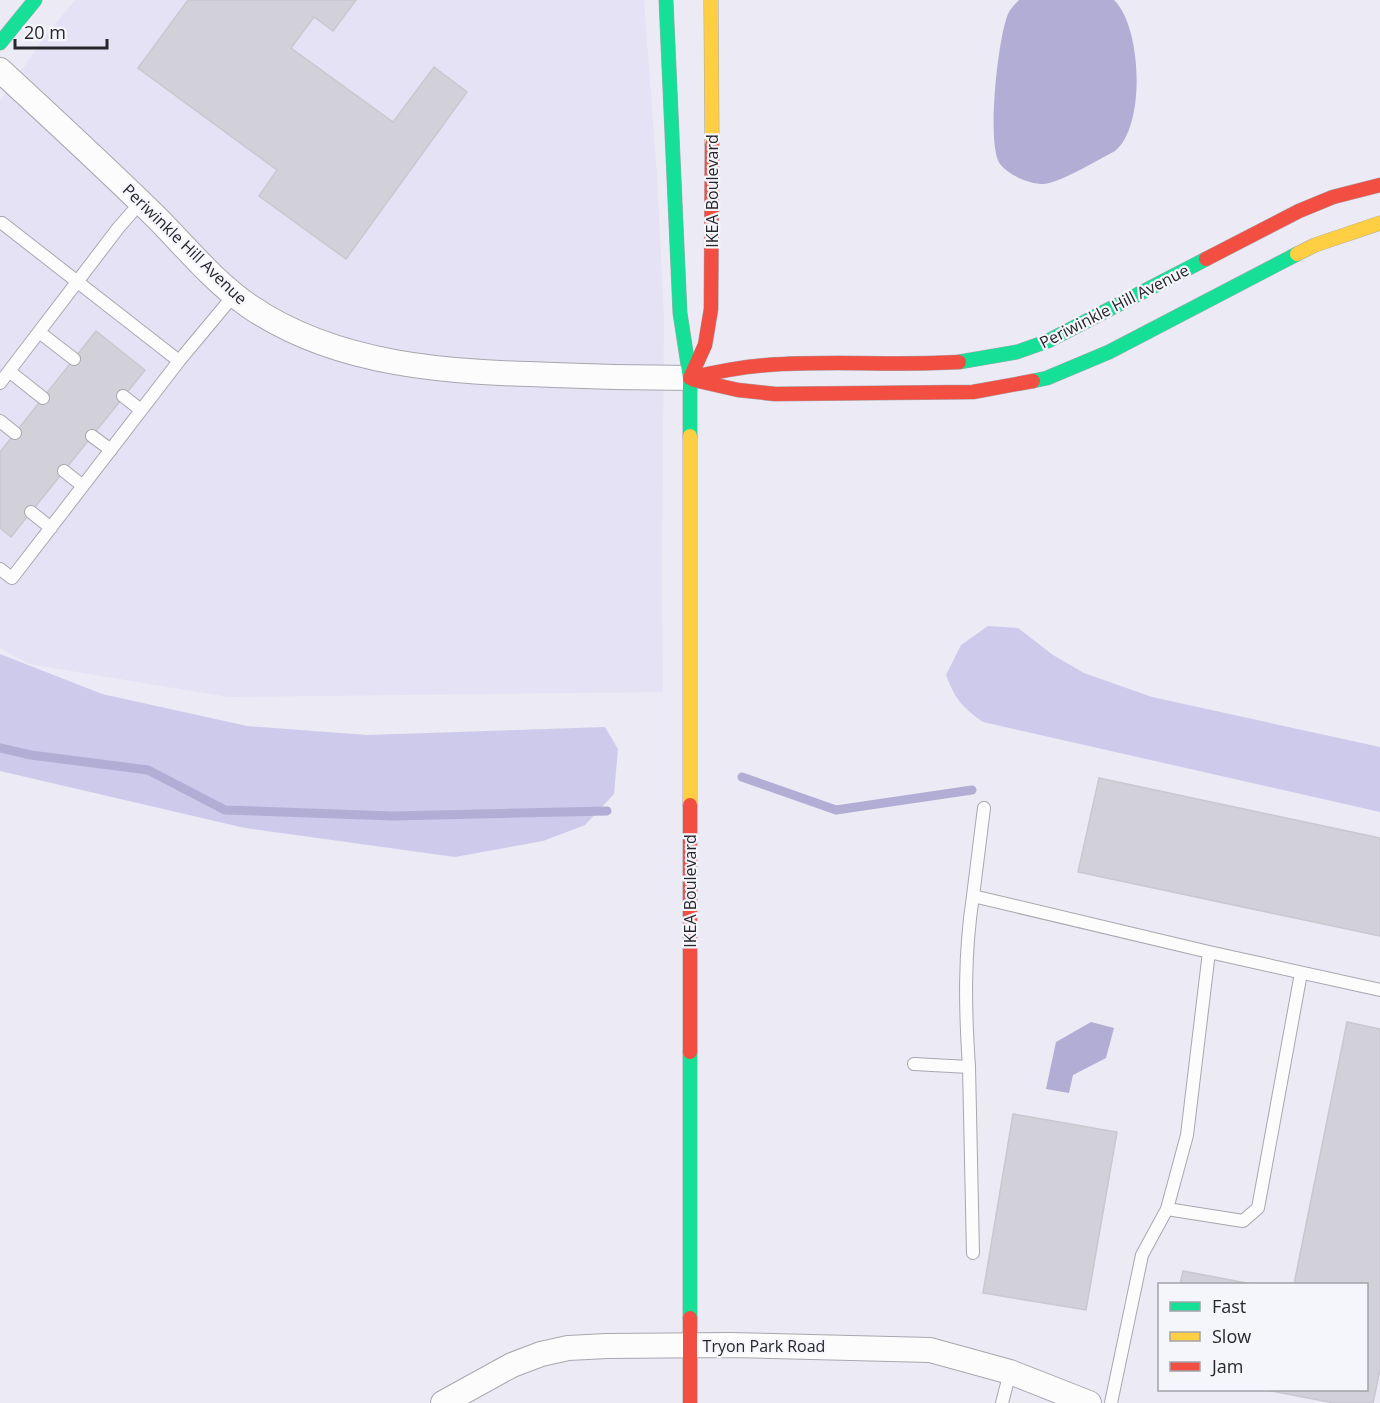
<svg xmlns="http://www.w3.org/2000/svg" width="1380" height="1403" font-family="'Open Sans',sans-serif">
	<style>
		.built { fill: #e5e2f5 }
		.forest { fill: #cecaec }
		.water { fill: #b2add4 }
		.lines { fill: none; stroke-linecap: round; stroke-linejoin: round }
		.stream { stroke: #b2add4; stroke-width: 9 }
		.building { fill: #d2d1d9; stroke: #c9c7cf; stroke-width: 1.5 }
		.lane-casing { stroke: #a8a7ae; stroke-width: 14 }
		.street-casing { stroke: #a8a7ae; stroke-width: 26 }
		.fast-casing { stroke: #a8a7ae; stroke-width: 15 }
		.slow-casing { stroke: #a8a7ae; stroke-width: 15 }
		.jam-casing { stroke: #a8a7ae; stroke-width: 15 }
		.lane { stroke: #fcfcfd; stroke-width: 12 }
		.street { stroke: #fcfcfd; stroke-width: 24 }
		.fast { stroke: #16e098; stroke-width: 14 }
		.slow { stroke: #ffcf43; stroke-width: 14 }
		.jam { stroke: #f24e42; stroke-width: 14 }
		.labels { text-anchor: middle; stroke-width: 4.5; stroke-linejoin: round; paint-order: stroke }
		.street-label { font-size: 16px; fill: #27262d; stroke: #f5f5fc }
	</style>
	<rect width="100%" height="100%" fill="#eceaf4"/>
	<path class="built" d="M75 0H644L657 176 664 318 662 578 663 692 228 697 29 664 0 648V101L46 35Z"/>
	<path class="forest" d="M988 626 1018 628 1053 655 1084 673 1152 697 1380 747V812L983 722C962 707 955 699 946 675L961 645Z
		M0 654 102 694 247 726 367 735 605 727 618 749 614 794 585 825 543 841 455 857 245 828 0 771Z"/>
	<path class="water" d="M1019 0H1114C1142 27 1146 126 1115 151 1099 159 1060 183 1044 184 1029 184 1010 176 1000 164 986 145 998 37 1008 14 1010 9 1015 4 1019 0Z
		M1091 1022 1114 1028 1106 1058 1073 1075 1069 1093 1046 1089 1056 1042Z"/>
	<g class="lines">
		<path class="stream" d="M0 748 31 755 148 770 225 810 393 816 607 811
			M742 777 836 810 972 790"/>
	</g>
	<path class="building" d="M188 0H356L333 31 314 17 291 48 393 122 434 67 467 92 346 259 259 196 277 170 138 68Z
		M96 331 145 370 11 537 0 528V452Z
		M1099 778 1380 838V936L1078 872Z
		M1347 1022 1380 1029V1370L1373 1403H1334L1266 1390H1366V1284H1294Z
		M1013 1114 1117 1132 1086 1310 983 1293Z
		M1183 1271 1252 1284H1180Z"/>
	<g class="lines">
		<g class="lane-casing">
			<path id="lane" d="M2 223 179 361
				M39 332 74 359
				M9 371 43 398
				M0 383 119 227 141 202
				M123 396 141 410
				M0 421 15 433
				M92 436 111 450
				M64 471 83 486
				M31 512 51 528
				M0 569 12 578 179 361 234 295
				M973 896 984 808
				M914 1064 969 1067C965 1008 964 955 973 896L1209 952 1380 990
				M969 1067 973 1253
				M1167 1209 1243 1221 1258 1208 1301 973
				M1002 1403 1010 1372
				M1111 1403 1142 1255 1167 1209 1187 1135 1209 952"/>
		</g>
		<g class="street-casing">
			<path id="street" d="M0 70C52 118 104 166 155 216 185 246 214 282 249 306 338 367 450 372 554 375 599 377 644 378 690 378
				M443 1403 512 1365 541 1354 568 1348 607 1346 730 1345 930 1350 1010 1372 1089 1403"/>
		</g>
		<g class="fast-casing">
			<path id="fast" d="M666 0 680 313 690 378V436
				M0 43 35 0
				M959 362 1017 352 1048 341 1206 259
				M1033 381 1047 378 1109 352 1297 254
				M690 1052V1318"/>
		</g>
		<g class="slow-casing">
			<path id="slow" d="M711 0 712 145
				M1297 254 1315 245 1380 223
				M690 436V805"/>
		</g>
		<g class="jam-casing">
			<path id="jam" d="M1206 259 1299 211 1333 197 1380 185
				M690 378C715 372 741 367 767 365 831 360 895 366 959 362
				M690 378 705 345 711 309 712 145
				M694 380 738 390 775 394 973 392 1033 381
				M690 805V1052
				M690 1318V1403"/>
		</g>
		<use href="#lane" class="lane"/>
		<use href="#street" class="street"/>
		<use href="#fast" class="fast"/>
		<use href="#slow" class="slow"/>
		<use href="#jam" class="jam"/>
	</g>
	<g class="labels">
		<g class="street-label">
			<text transform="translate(712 191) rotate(-90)" y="6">IKEA Boulevard</text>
			<text transform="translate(185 244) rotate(44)" y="6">Periwinkle Hill Avenue</text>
			<text transform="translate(1114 306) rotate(-27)" y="6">Periwinkle Hill Avenue</text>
			<text transform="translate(690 891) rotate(-90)" y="6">IKEA Boulevard</text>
			<text x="764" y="1352">Tryon Park Road</text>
		</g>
	</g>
	<rect x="1158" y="1283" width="210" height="108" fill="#f5f5fc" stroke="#a3a2a9" stroke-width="1.5"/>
	<rect x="1170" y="1302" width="30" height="9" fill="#16e098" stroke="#a3a2a9" stroke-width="1.5"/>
	<text x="1212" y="1313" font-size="18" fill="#27262d">Fast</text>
	<rect x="1170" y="1332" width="30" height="9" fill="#ffcf43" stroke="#a3a2a9" stroke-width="1.5"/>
	<text x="1212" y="1343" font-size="18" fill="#27262d">Slow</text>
	<rect x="1170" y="1362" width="30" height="9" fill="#f24e42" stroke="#a3a2a9" stroke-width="1.5"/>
	<text x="1212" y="1373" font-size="18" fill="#27262d">Jam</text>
	<path d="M15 39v9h92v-9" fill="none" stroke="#27262d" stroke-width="3"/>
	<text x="24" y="39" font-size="18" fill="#27262d" stroke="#f5f5fc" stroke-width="4.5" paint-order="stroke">20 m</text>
</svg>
